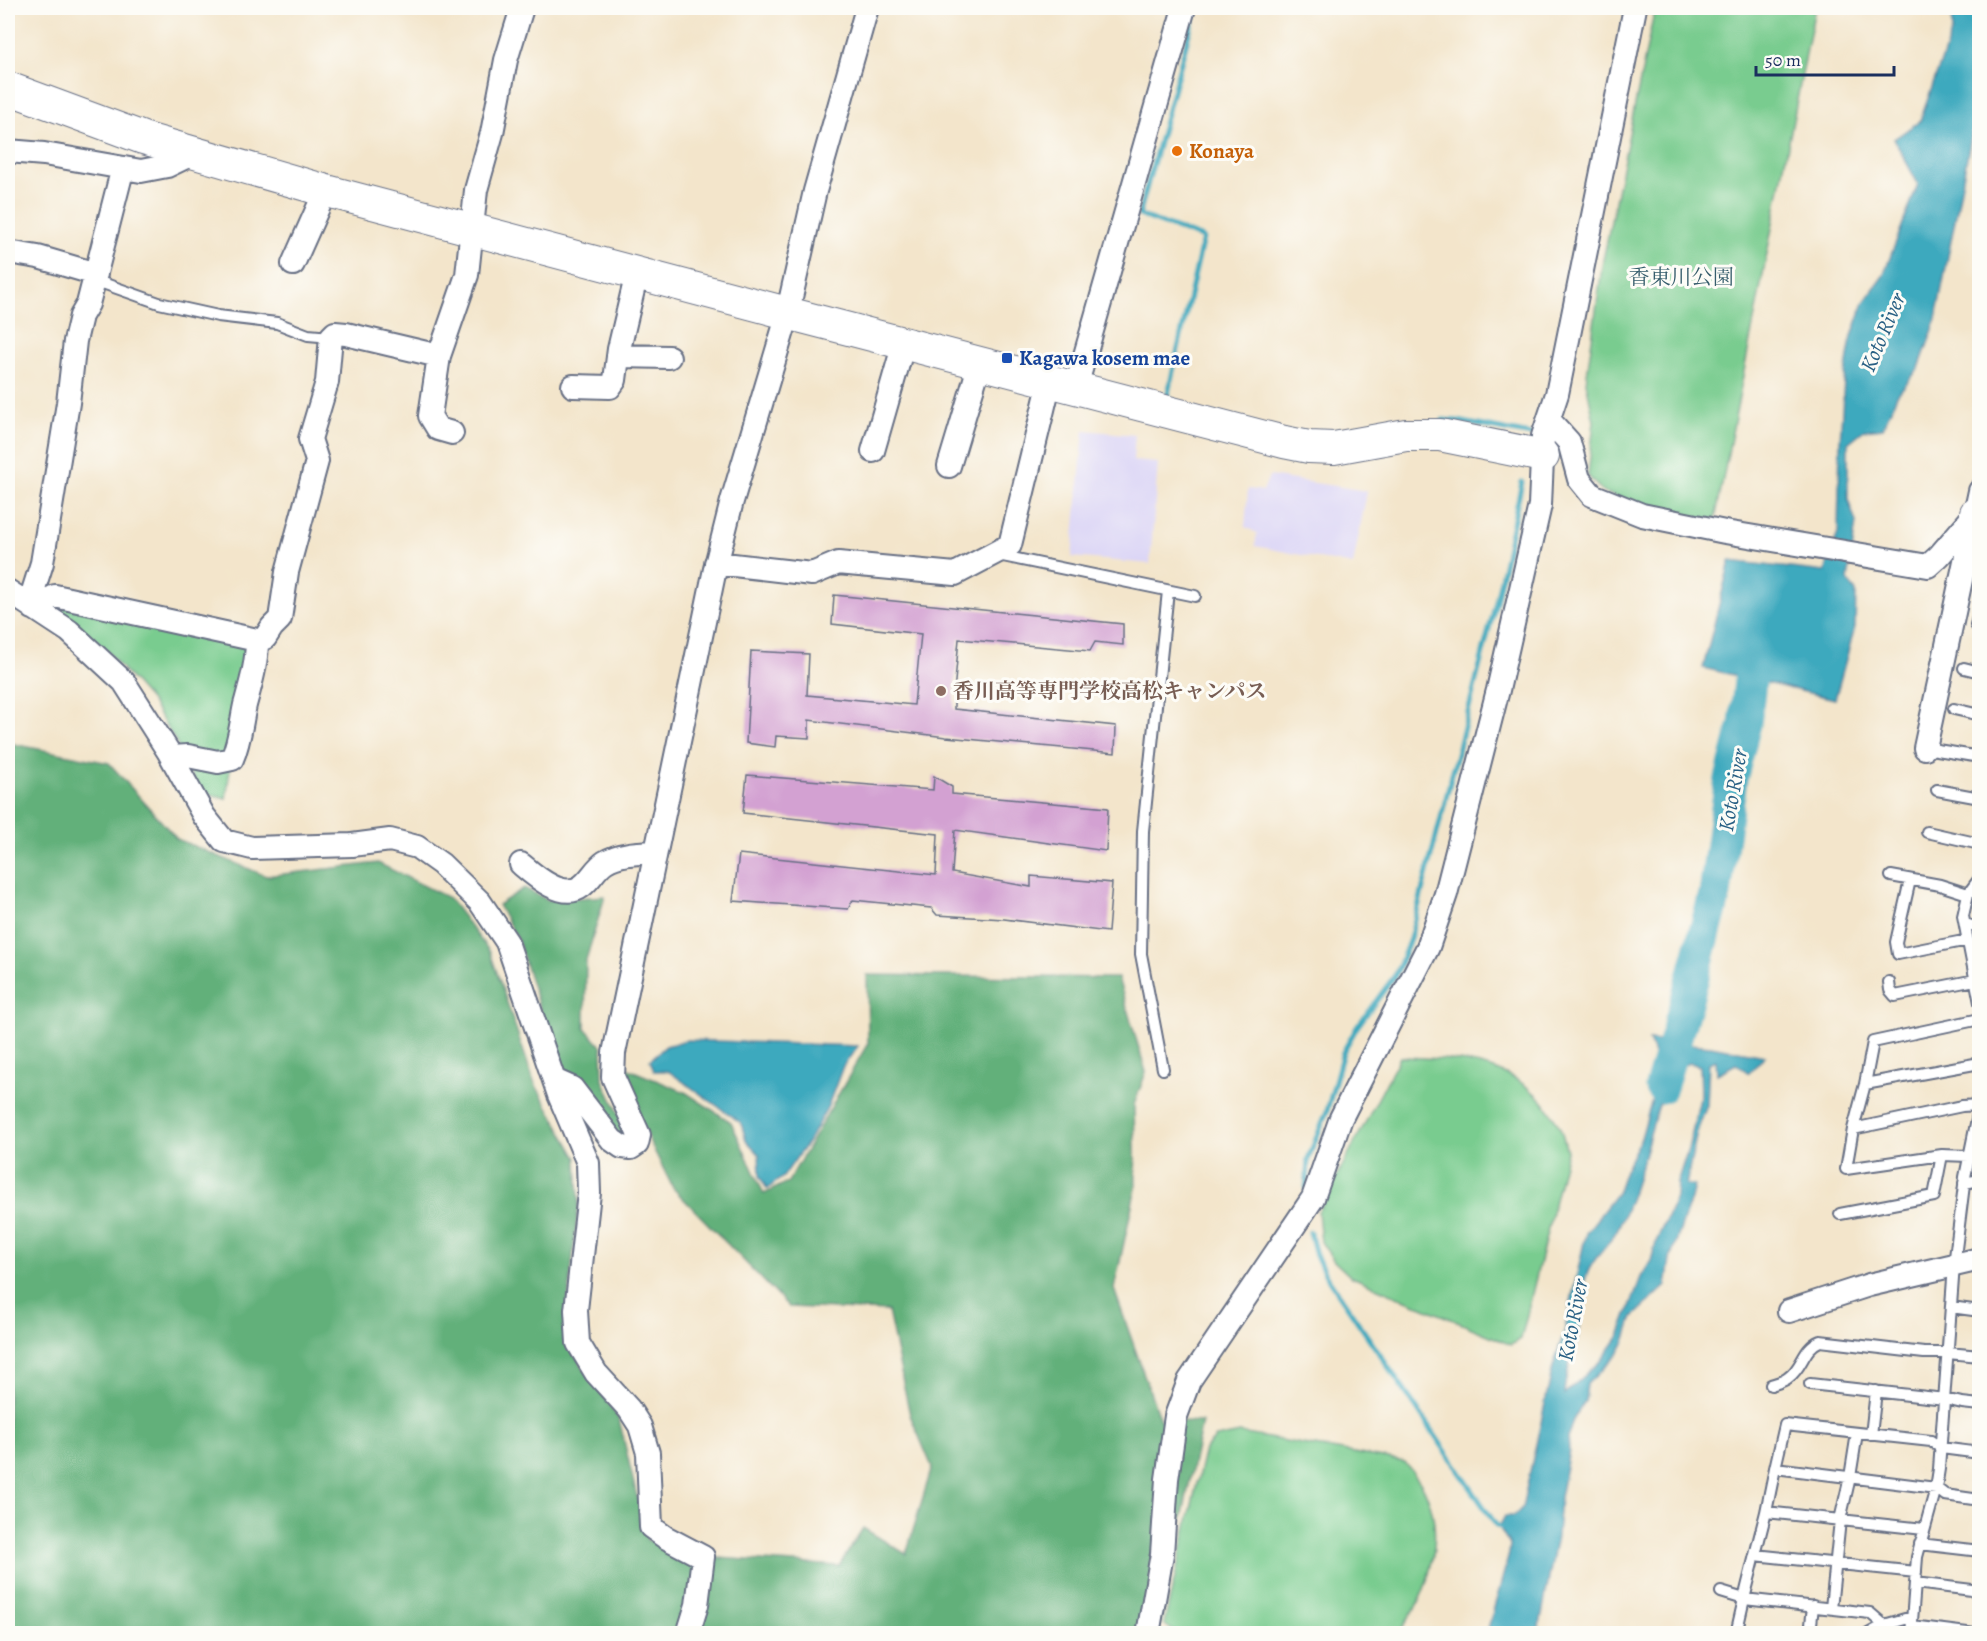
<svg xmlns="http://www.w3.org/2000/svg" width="1987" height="1641" font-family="Alegreya,'Noto Serif JP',serif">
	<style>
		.built { fill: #dcd6f6 }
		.green { fill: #79cc8f; stroke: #4a7e76; stroke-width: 1.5 }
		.forest { fill: #62b07a; stroke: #3e706c; stroke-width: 1.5 }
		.water { fill: #3ea9be; stroke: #2c6c8e; stroke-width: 1.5; fill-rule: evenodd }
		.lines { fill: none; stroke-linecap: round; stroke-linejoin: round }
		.stream { stroke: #3ea9be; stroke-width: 5 }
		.river { stroke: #3ea9be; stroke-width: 33 }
		.building { fill: #d3a1d2 }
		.lane-casing { stroke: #676f84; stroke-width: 14 }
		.street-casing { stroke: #676f84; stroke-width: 26 }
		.secondary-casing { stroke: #676f84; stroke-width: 34 }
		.lane { stroke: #fff; stroke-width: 10 }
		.street { stroke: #fff; stroke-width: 22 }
		.secondary { stroke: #fff; stroke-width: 32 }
		.food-dot { fill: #e8710a; stroke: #fdfcf7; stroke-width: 2 }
		.transit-dot { fill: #1a4fb4; stroke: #fdfcf7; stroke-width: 2 }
		.education-dot { fill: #8d6e63; stroke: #fdfcf7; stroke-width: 2 }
		.labels { text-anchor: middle; stroke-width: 6; stroke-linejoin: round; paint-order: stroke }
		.food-label { font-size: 21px; font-weight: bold; fill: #c56008; stroke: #fdfcf7; text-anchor: start }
		.park-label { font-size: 21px; fill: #375e6d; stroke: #fdfcf7 }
		.transit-label { font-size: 21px; font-weight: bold; fill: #164399; stroke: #fdfcf7; text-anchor: start }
		.education-label { font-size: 21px; font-weight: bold; fill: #785e54; stroke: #fdfcf7; text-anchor: start }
		.water-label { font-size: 22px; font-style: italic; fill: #296084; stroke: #fdfcf7 }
	</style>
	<rect width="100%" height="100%" fill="#fdfcf7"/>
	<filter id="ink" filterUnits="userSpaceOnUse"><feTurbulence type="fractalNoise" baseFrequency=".0167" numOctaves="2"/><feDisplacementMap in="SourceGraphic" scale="12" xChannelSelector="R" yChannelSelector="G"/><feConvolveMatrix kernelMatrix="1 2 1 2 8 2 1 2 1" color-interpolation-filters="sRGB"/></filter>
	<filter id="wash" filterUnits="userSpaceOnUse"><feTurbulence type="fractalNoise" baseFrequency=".008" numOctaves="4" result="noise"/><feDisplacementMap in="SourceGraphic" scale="24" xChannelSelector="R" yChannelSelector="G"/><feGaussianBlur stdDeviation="1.35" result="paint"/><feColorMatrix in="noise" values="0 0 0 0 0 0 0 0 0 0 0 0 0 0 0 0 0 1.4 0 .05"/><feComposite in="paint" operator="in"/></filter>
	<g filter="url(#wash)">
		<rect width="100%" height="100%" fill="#f3e5cb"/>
		<path class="built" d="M1084 430 1135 435 1133 461 1158 463 1150 564 1072 557Z
			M1269 476 1367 491 1353 565 1255 546 1257 533 1245 527 1248 489 1263 491Z"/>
		<path class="green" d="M1655 8H1815L1715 520 1664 513 1603 492 1588 476 1594 421 1586 382 1603 260Z
			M59 604 247 644 226 799 199 791 175 740 150 700 106 650 58 614Z
			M1400 1057C1463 1059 1525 1062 1558 1124 1563 1132 1564 1142 1567 1151L1521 1339 1511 1345 1350 1276 1334 1261 1321 1242 1318 1212Z
			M1240 1433 1405 1462C1412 1472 1421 1482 1426 1493 1446 1538 1428 1598 1398 1633L1177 1634 1164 1624 1205 1449 1216 1438Z"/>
		<path class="forest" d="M8 743 109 763 177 839 266 876 378 863 449 898 490 952 534 1082 577 1158 579 1200 564 1339 619 1419 647 1540 688 1556 839 1566 863 1528 906 1554 932 1467 910 1415 888 1311 789 1307 673 1188 634 1110 626 1068 685 1092 731 1122 764 1194 788 1182 868 1043 867 975 1118 978 1146 1072 1134 1105 1136 1187 1114 1289 1160 1420 1202 1422 1160 1625 1155 1633H8Z
			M524 888 548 900 605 896 586 960 585 1028 602 1047 603 1080 627 1131 621 1137 559 1069 517 938 498 905Z"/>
		<path class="water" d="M1951 8H1979V95L1935 324 1919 368 1897 395 1883 428 1864 430 1848 443V499L1856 522 1848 580 1856 592 1855 627 1835 699 1703 668 1730 561 1825 572 1838 532 1840 442 1844 381 1851 339 1864 302 1883 276 1918 184 1894 139 1920 121 1952 31Z
			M687 1040 858 1046 843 1066 828 1106 809 1140 783 1177 767 1189 760 1177 759 1154 746 1140 741 1123 668 1071H654L650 1060 666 1046Z
			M1649 1040 1711 1046 1765 1056 1749 1073 1736 1064 1717 1074 1716 1060 1709 1063 1707 1105 1697 1132 1686 1185H1694L1691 1199 1670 1259 1666 1286 1633 1317 1625 1342 1617 1355 1587 1384 1585 1401 1573 1420 1568 1436 1569 1451 1560 1497 1557 1536 1539 1630 1535 1633H1487L1509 1554 1510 1545 1499 1527 1505 1516H1514L1522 1508 1553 1367 1565 1329 1586 1233 1617 1193 1625 1170 1641 1138 1661 1068 1655 1057ZM1690 1063 1700 1066 1701 1094 1688 1149 1677 1183 1676 1197 1656 1242 1651 1261 1641 1277 1619 1336 1601 1361 1564 1394C1565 1372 1574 1353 1579 1332 1583 1314 1579 1295 1586 1277 1591 1260 1605 1250 1614 1235 1620 1226 1625 1213 1629 1202 1647 1157 1652 1109 1676 1067Z"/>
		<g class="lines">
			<path class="stream" d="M1166 402 1203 238 1139 215 1196 8
				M1443 420 1458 421 1531 435
				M1306 1189 1308 1159 1327 1111 1343 1052 1357 1027 1396 974 1410 939 1496 602 1522 482
				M1310 1232 1316 1255 1325 1274 1496 1525 1505 1529"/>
			<path class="river" d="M1661 1087 1688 996 1715 894 1731 779 1745 724 1753 657 1752 636"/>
		</g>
		<g id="blocks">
			<path class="building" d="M834 595 1123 624V645L1095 642 1090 651 959 639 954 692V709L1116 726 1115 753 946 737 809 720V738L776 736 775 747 746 743 751 651 809 654 807 695 914 705 921 634 832 624Z
				M747 775 933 790 934 776 952 787V794L1108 808 1106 851 955 830 952 873 1031 887V876L1112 883 1108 932 1004 919 937 915 931 908 853 900 848 909 733 901 739 854 936 875 938 834 743 813Z"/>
		</g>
	</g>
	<g filter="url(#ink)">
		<use href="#blocks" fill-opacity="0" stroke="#676f84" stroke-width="1.5"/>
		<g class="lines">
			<g class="lane-casing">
				<path id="lane" d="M94 280 159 303 218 316 277 323 308 335 331 337
					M998 555 1195 596
					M1980 610 1976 625 1980 626
					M1964 668 1980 672
					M1954 709 1980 715
					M1925 748 1980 757
					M1937 790 1980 798
					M1927 832 1980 844
					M1891 876 1940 885 1968 894
					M1980 878 1968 894 1963 916 1980 1003
					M1910 880 1896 942 1898 954 1968 940
					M1965 924 1980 928
					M1889 982 1890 990 1895 996 1975 980
					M1163 1069 1141 954 1143 831 1168 591
					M1865 1084 1980 1063
					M1853 1129 1865 1084 1873 1042 1980 1019
					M1942 1155 1846 1169 1853 1129 1962 1106 1979 1105
					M1964 1183 1980 1180
					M1840 1214 1934 1196 1942 1155 1969 1156
					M1951 1307 1980 1311
					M1810 1384 1945 1399 1962 1403 1980 1405
					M1771 1385C1777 1383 1785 1381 1789 1377 1803 1367 1803 1348 1820 1341L1924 1353H1948L1980 1356
					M1871 1435 1876 1391
					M1775 1468 1785 1425 1931 1441 1941 1448 1980 1453
					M1766 1512 1775 1468 1936 1488 1945 1495 1980 1500
					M1920 1544 1980 1551
					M1755 1555 1766 1512 1924 1529
					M1915 1583 1980 1591
					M1721 1592 1744 1599 1755 1555 1916 1572
					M1831 1608 1840 1520 1850 1477 1857 1433
					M1912 1626 1975 1634
					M1736 1634 1744 1599 1870 1613 1884 1625
					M1810 1634 1813 1606
					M1868 1634 1884 1625 1912 1617
					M1911 1634 1917 1557 1936 1488 1939 1469 1954 1265 1965 1177 1980 1104"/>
			</g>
			<g class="street-casing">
				<path id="street" d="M8 151 44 154 141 171 167 166 194 153
					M8 252 38 257 96 274
					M293 264 321 201 330 191
					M439 356 430 416 438 429 452 433
					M618 356 669 357
					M573 386 610 387 615 380 619 349 637 273
					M1076 387 1184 8
					M1549 420 1569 442 1579 479 1592 495 1642 515 1725 532 1928 566 1939 556 1976 513
					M873 451 904 343
					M949 466 980 363
					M716 563 812 574 838 563 955 574 1010 545 1050 381
					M8 591 69 631 124 682 168 751 204 816 224 841 252 848 352 845 390 840 417 847 441 864 480 902 507 942 559 1095 588 1163 589 1193 576 1310 578 1343 596 1373 629 1409 640 1426 648 1453 651 1527 665 1537 703 1557 697 1605 688 1634
					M29 604 42 563 68 403 75 341 81 316 88 304 120 179 121 168
					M33 608 55 596 257 640 265 638 272 627 280 619 287 572 317 461 310 439 327 382 331 337 335 333 346 334 439 356 467 275 476 190 492 133 506 60 522 8
					M1925 748 1980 491
					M172 757 188 756 218 762 232 759C240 741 241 723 245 705 251 683 257 663 257 640
					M521 864C535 876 563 901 582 886 591 879 596 868 605 862 619 853 639 853 655 852
					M554 1080 572 1088 612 1140 622 1147 631 1148 637 1144 639 1135 613 1077 614 1053 715 569 732 501 785 324 815 191 867 8
					M1789 1311 1869 1285 1980 1259
					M1148 1634 1162 1554 1167 1479 1176 1416 1189 1381 1313 1198 1341 1118 1428 947 1446 894 1498 690 1540 505 1543 436 1557 394 1635 8"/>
			</g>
			<g class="secondary-casing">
				<path id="secondary" d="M8 88 143 138 327 191 787 313 1284 442 1309 447 1334 448 1406 435H1440L1543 456
					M1976 513 1980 514"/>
			</g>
			<use href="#lane" class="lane"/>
			<use href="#street" class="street"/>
			<use href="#secondary" class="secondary"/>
		</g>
	</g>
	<circle class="food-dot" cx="1177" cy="151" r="6"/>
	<rect class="transit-dot" x="1001" y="352" width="12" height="12" rx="3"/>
	<circle class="education-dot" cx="941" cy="691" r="6"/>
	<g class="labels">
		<g class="food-label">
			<text x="1189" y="158">Konaya</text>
		</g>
		<g class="park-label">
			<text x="1681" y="284">香東川公園</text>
		</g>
		<g class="transit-label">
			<text x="1019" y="365">Kagawa kosem mae</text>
		</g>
		<g class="education-label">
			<text x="953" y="698">香川高等専門学校高松キャンパス</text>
		</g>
		<g class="water-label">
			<text transform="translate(1882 332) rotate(-67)" y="8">Koto River</text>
			<text transform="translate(1732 790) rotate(-80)" y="8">Koto River</text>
			<text transform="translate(1572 1320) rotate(-79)" y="8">Koto River</text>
		</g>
	</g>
	<rect width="1987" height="1641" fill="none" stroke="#fdfcf7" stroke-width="30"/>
	<path d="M1756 66v9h138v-9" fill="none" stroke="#1b2f5e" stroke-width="3"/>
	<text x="1765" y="66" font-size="18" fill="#1b2f5e" stroke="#fdfcf7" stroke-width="4.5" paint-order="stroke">50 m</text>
</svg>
